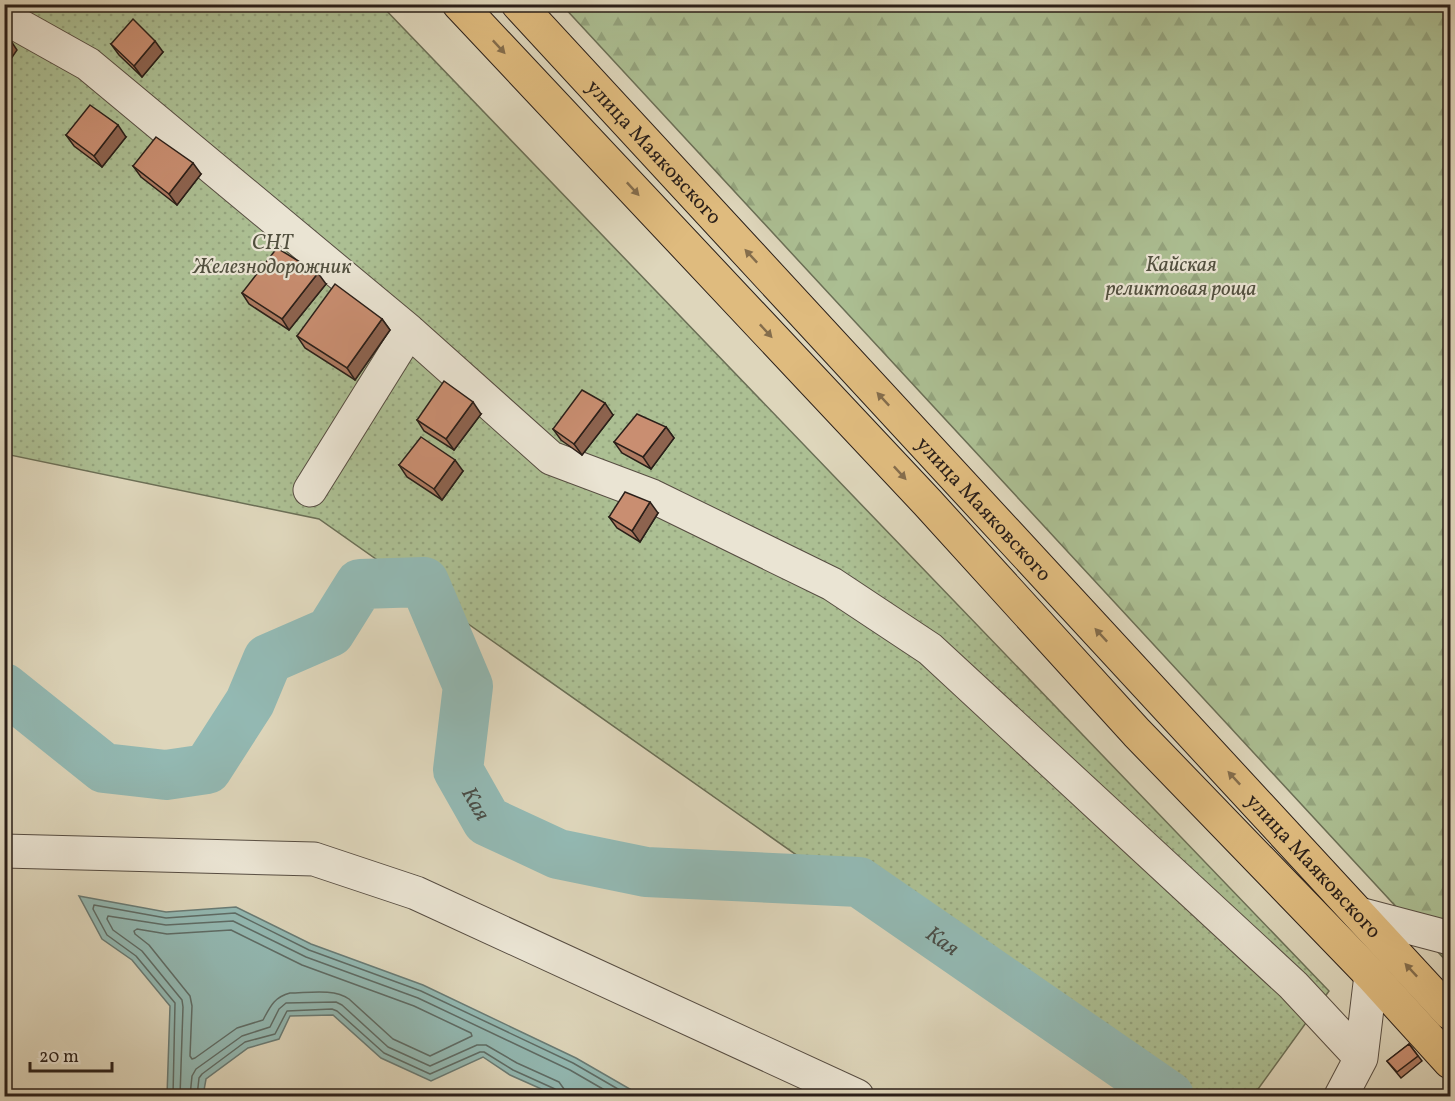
<svg xmlns="http://www.w3.org/2000/svg" width="1455" height="1101" font-family="Vollkorn,serif">
	<style>
		.forest { fill: url(#forest-firs); stroke: #6b6f56; stroke-width: 1.5 }
		.garden { fill: url(#garden-dots); stroke: #6b6f56; stroke-width: 1.5 }
		.water { fill: #93b9b3; stroke: #697b75; stroke-width: 1.5 }
		.lines { fill: none; stroke-linecap: round; stroke-linejoin: round }
		.shore { stroke: #5e6c66; stroke-width: 1.5 }
		.river { stroke: #93b9b3; stroke-width: 50 }
		.minor-casing { stroke: #574d42; stroke-width: 35 }
		.major-casing { stroke: #2a1f19; stroke-width: 35 }
		.minor { stroke: #eae4d3; stroke-width: 33 }
		.major { stroke: #dfbb7e; stroke-width: 33 }
		.wall { fill: #ad7a61; stroke: #2a1f19; stroke-width: 1.5 }
		.shaded-wall { fill: #8d634f; stroke: #2a1f19; stroke-width: 1.5 }
		.building { fill: #c98e71; stroke: #2a1f19; stroke-width: 1.5 }
		.oneway { fill: #846d4c }
		.labels { text-anchor: middle; stroke-width: 4.5; stroke-linejoin: round; paint-order: stroke }
		.street-label { font-size: 21px; fill: #2a1f19; stroke: #eae4d3 }
		.park-label { font-size: 21px; font-style: italic; fill: #514f3e; stroke: #eae4d3 }
		.water-label { font-size: 22px; font-style: italic; fill: #4a4d47; stroke: #eae4d3 }
	</style>
	<defs>
		<pattern id="forest-firs" width="22" height="20" patternUnits="userSpaceOnUse" patternTransform="scale(1.5)"><rect width="22" height="20" fill="#acbf93"/><path d="M5 1l3.5 6h-7zM16 11l3.5 6h-7z" fill="#94a47e"/></pattern>
		<pattern id="garden-dots" width="8" height="8" patternUnits="userSpaceOnUse" patternTransform="scale(1.5)"><rect width="8" height="8" fill="#acbf93"/><path d="M2 2h.1M6 6h.1" fill="none" stroke="#94a47e" stroke-width="1.8" stroke-linecap="round"/></pattern>
	</defs>
	<rect width="100%" height="100%" fill="#ded6bb"/>
	<filter id="stains"><feTurbulence type="fractalNoise" baseFrequency=".00333" numOctaves="4"/><feColorMatrix values="0 0 0 0 .2 0 0 0 0 .09 0 0 0 0 .02 0 0 0 .5 -.17"/></filter>
	<radialGradient id="worn" r=".72"><stop offset=".6" stop-color="#630" stop-opacity="0"/><stop offset="1" stop-color="#630" stop-opacity=".3"/></radialGradient>
	<path class="forest" d="M562 5H1450V965Z"/>
	<path class="garden" d="M5 5H381L1329 991 1253 1096H1139L319 519 5 454Z"/>
	<path class="water" d="M79 896 166 912 236 907 311 944 423 985 576 1058 642 1096H557L510 1075 483 1057 431 1081 381 1058 333 1015 290 1016 279 1039 248 1048 206 1079 203 1096H167L170 1006 132 960 102 939Z"/>
	<g class="lines">
		<path class="shore" d="M137 929 167 934 231 930 302 965 414 1006 471 1033 472 1036 430 1056 393 1039 349 999C334 988 307 993 290 993 274 997 270 1007 263 1020L237 1028 195 1058 192 1059 190 1056 192 1006 190 996 149 945 135 934 134 931Z
			M173 1096 175 1003 136 956 107 935 93 909 94 905 166 918 235 913 309 950 421 991 573 1063 630 1096
			M180 1096 183 1007 182 1000 142 951 113 930 107 919 108 916 166 925 233 921 306 957 418 998 570 1070 615 1096
			M190 1096 192 1076 196 1069 242 1036 270 1027 279 1009 286 1003 336 1002 342 1005 388 1047 430 1066 477 1045H486L517 1063 559 1082 564 1089 565 1096
			M197 1096 199 1078 202 1074 245 1042 275 1034 287 1011 332 1009 337 1011 384 1053 430 1074 480 1052H484L513 1070 555 1089 557 1092 558 1096"/>
		<path class="river" id="s1" d="M4 688 104 768 166 775 207 769 250 702 268 659 330 632 360 584 424 582 468 686 458 770 487 821 558 854 646 872 859 882 1169 1096"/>
		<g class="minor-casing">
			<path id="minor" d="M4 17 88 64 409 331 551 458 652 496 832 584 930 649 1293 985 1361 1058
				M310 490 409 331
				M4 851 314 859 416 893 857 1096
				M1359 914 1450 938
				M1341 1096 1361 1058 1371 975"/>
		</g>
		<g class="major-casing">
			<g id="major">
				<path d="M459 4 927 502 1137 733 1371 975 1450 1062"/>
				<path id="s2" d="M518 4 1450 1013"/>
			</g>
		</g>
		<use href="#minor" class="minor"/>
		<use href="#major" class="major"/>
	</g>
	<path class="wall" d="M111 44 163 52 142 77 119 55Z
		M66 135 126 137 102 167 74 146Z
		M133 166 201 174 177 205 141 177Z
		M326 284 289 330 249 304 242 293Z
		M382 319 390 330 355 380 305 348 297 336Z
		M481 414 454 450 424 431 417 420Z
		M613 415 582 455 561 440 553 429Z
		M666 427 674 438 651 469 622 453 614 442Z
		M399 465 463 471 442 500 407 477Z
		M658 513 640 542 617 528 609 517Z
		M1409 1044 1422 1061 1401 1078 1387 1061Z"/>
	<path class="shaded-wall" d="M9 38 17 50 4 69V45Z
		M155 41 163 52 142 77 134 66Z
		M118 125 126 137 102 167 94 156Z
		M193 163 201 174 177 205 169 194Z
		M318 273 326 284 289 330 282 319Z
		M382 319 390 330 355 380 347 368Z
		M473 402 481 414 454 450 446 439Z
		M605 403 613 415 582 455 574 444Z
		M666 427 674 438 651 469 643 457Z
		M455 460 463 471 442 500 434 489Z
		M650 502 658 513 640 542 632 531Z"/>
	<path class="building" d="M133 19 155 41 134 66 111 44Z
		M4 36 9 38 4 45Z
		M90 105 118 125 94 156 66 135Z
		M156 137 193 163 169 194 133 166Z
		M277 248 318 273 282 319 242 293Z
		M335 284 382 319 347 368 297 336Z
		M444 381 473 402 446 439 417 420Z
		M582 390 605 403 574 444 553 429Z
		M637 414 666 427 643 457 614 442Z
		M421 437 455 460 434 489 399 465Z
		M625 492 650 502 632 531 609 517Z
		M1409 1044 1418 1056 1397 1072 1387 1061Z"/>
	<defs><path id="oneway-solid" d="M-6-.8H1V-3.2L6.5 0L1 3.2V.8H-6Z" transform="scale(1.5)"/></defs>
	<g class="oneway">
		<use href="#oneway-solid" transform="translate(499 47) rotate(47)"/>
		<use href="#oneway-solid" transform="translate(633 189) rotate(47)"/>
		<use href="#oneway-solid" transform="translate(751 256) rotate(-133)"/>
		<use href="#oneway-solid" transform="translate(766 331) rotate(47)"/>
		<use href="#oneway-solid" transform="translate(883 399) rotate(-133)"/>
		<use href="#oneway-solid" transform="translate(900 473) rotate(47)"/>
		<use href="#oneway-solid" transform="translate(1101 635) rotate(-133)"/>
		<use href="#oneway-solid" transform="translate(1234 778) rotate(-133)"/>
		<use href="#oneway-solid" transform="translate(1411 970) rotate(-133)"/>
	</g>
	<g class="labels">
		<g class="street-label">
			<text dy="7" stroke="none"><textPath href="#s2" startOffset="201">улица Маяковского</textPath></text>
			<text dy="7" stroke="none"><textPath href="#s2" startOffset="687">улица Маяковского</textPath></text>
			<text dy="7" stroke="none"><textPath href="#s2" startOffset="1173">улица Маяковского</textPath></text>
		</g>
		<g class="park-label">
			<text x="272" y="249">СНТ<tspan x="272" dy="24">Железнодорожник</tspan></text>
			<text x="1181" y="271">Кайская<tspan x="1181" dy="24">реликтовая роща</tspan></text>
		</g>
		<g class="water-label">
			<text dy="8" stroke="none"><textPath href="#s1" startOffset="782">Кая</textPath></text>
			<text dy="8" stroke="none"><textPath href="#s1" startOffset="1286">Кая</textPath></text>
		</g>
	</g>
	<rect width="1455" height="1101" fill="none" stroke="#ded6bb" stroke-width="24"/>
	<rect x="6" y="6" width="1443" height="1089" fill="none" stroke="#2a1f19" stroke-width="3"/>
	<rect x="12" y="12" width="1431" height="1077" fill="none" stroke="#2a1f19" stroke-width="1.5"/>
	<path d="M30 1062v9h82v-9" fill="none" stroke="#2a1f19" stroke-width="3"/>
	<text x="39" y="1062" font-size="18" fill="#2a1f19" stroke="#eae4d3" stroke-width="4.5" paint-order="stroke">20 m</text>
	<rect width="100%" height="100%" filter="url(#stains)"/>
	<rect width="100%" height="100%" fill="url(#worn)"/>
</svg>
